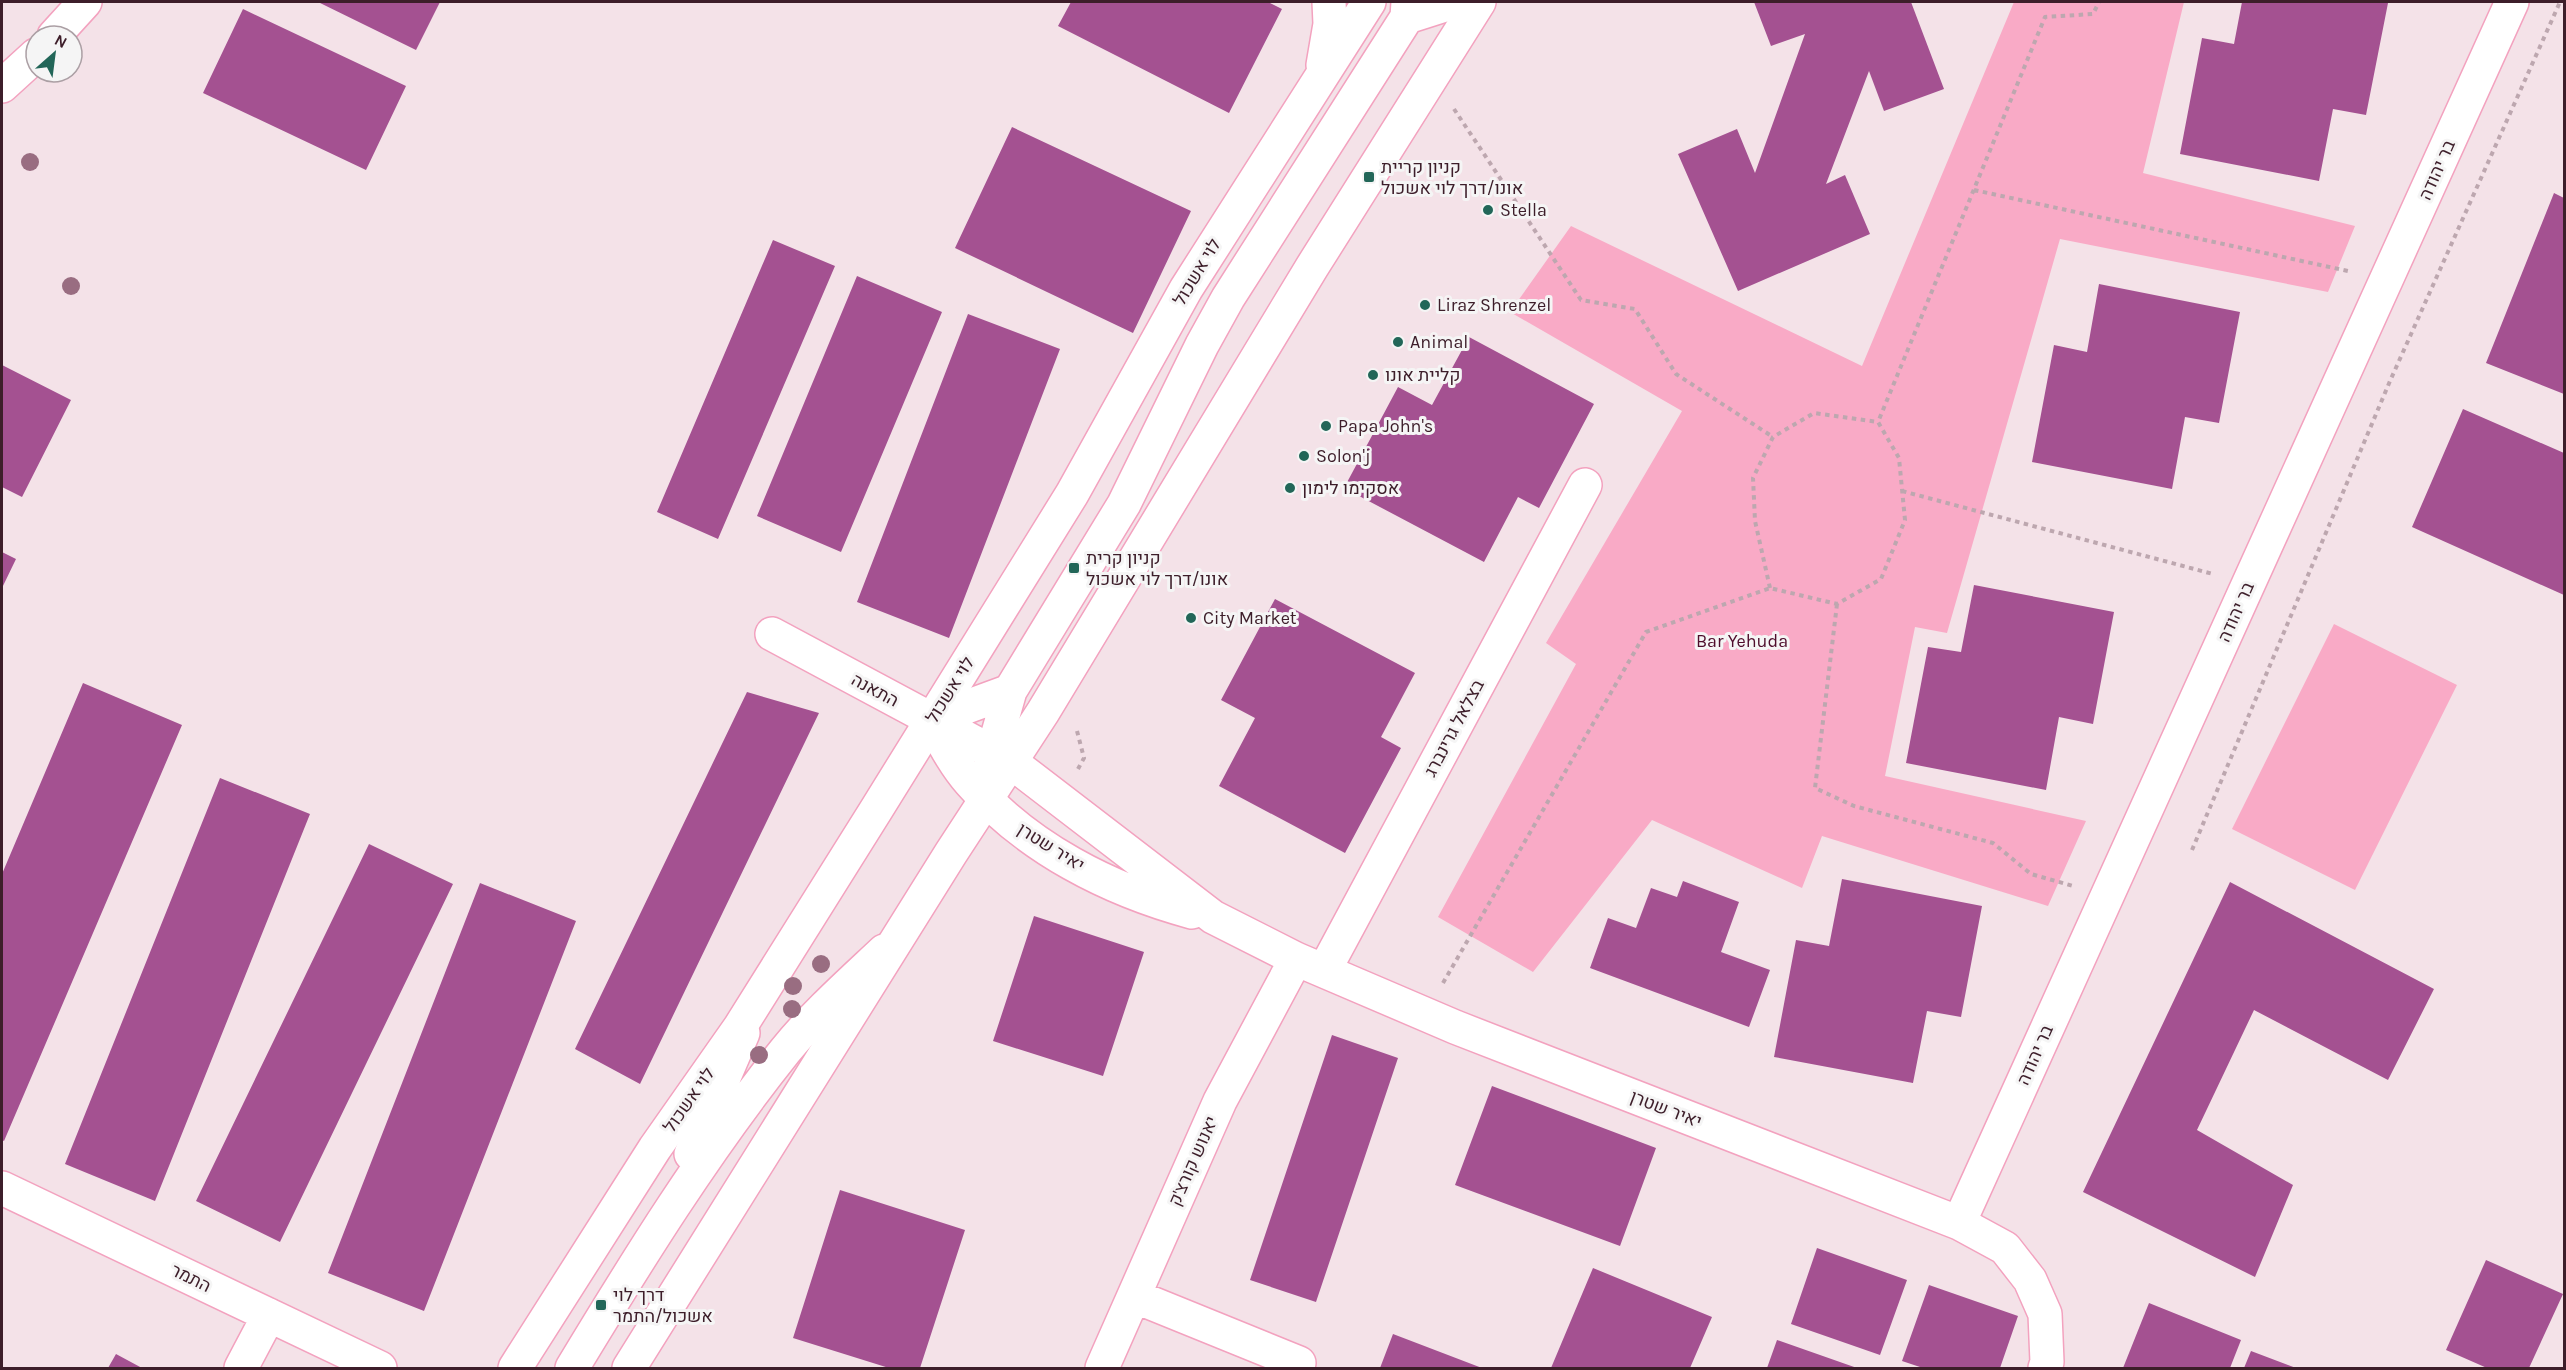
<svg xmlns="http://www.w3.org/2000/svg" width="2566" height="1370" font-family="Karla,Heebo,sans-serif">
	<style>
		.green { fill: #f9aac6 }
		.building { fill: #a45191 }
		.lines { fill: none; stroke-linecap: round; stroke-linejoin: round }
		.minor-casing { stroke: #f3a2bf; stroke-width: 36 }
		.major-casing { stroke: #f3a2bf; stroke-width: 36 }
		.path { stroke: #bda7af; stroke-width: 4; stroke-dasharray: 4.5 4.5; stroke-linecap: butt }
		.minor { stroke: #fff; stroke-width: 33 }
		.major { stroke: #fff; stroke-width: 33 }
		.tree { fill: #996d81 }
		.poi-dot { fill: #226658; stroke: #f5f5f5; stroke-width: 2 }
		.labels { text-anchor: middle; stroke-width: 6; stroke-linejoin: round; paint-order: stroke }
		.poi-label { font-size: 18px; fill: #3d1e2a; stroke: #f5f5f5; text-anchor: start }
		.street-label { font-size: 18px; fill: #3d1e2a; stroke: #f5f5f5 }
		.park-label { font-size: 18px; fill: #4f0d2c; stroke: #f5f5f5 }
	</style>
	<rect width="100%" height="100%" fill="#f4e2e8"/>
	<path class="green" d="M2014 2H2184L2143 173 2355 226 2328 292 2060 239 1947 633 1915 627 1885 776 2086 821 2048 906 1822 836 1802 888 1652 820 1533 972 1438 917 1576 664 1546 643 1682 411 1510 312 1571 226 1862 366Z
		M2334 624 2457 685 2355 890 2232 829Z"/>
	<path class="building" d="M318 2H440L416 50Z
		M1071 2H1268L1282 9 1229 113 1058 26Z
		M1754 2H1911L1944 89 1884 111 1869 71 1826 184 1845 175 1870 234 1738 291 1678 154 1737 129 1755 173 1805 34 1771 46Z
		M2242 2 2388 3 2366 115 2333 109 2319 181 2180 154 2202 38 2234 44Z
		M243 9 406 86 366 170 203 93Z
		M1012 127 1191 211 1133 333 955 248Z
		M2554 193 2564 198V394L2486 363Z
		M773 240 835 266 718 539 657 512Z
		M857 276 942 312 841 552 757 516Z
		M2099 284 2240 312 2219 423 2185 417 2172 489 2032 462 2054 345 2087 352Z
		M968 314 1060 349 949 638 857 602Z
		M1469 337 1594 404 1539 508 1518 497 1484 562 1344 488 1398 387 1432 405Z
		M2 365 71 400 22 497 2 487Z
		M2463 409 2564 453V595L2412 527Z
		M2 552 16 559 2 588Z
		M1974 585 2114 612 2093 724 2059 717 2046 790 1906 763 1928 647 1961 652Z
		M1275 599 1415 673 1381 737 1401 748 1345 853 1219 786 1255 718 1221 700Z
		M83 683 182 725 4 1141 2 1140V874Z
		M747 692 819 713 640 1084 575 1049Z
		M220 778 310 814 155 1201 65 1164Z
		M369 844 453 884 280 1242 196 1201Z
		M1842 879 1982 906 1961 1017 1927 1011 1913 1083 1774 1057 1796 940 1829 946Z
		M1683 881 1739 902 1721 952 1770 970 1749 1027 1590 968 1608 918 1636 928 1651 888 1677 897Z
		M2230 882 2434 989 2388 1080 2254 1010 2197 1130 2293 1185 2255 1277 2083 1192Z
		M480 883 576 921 424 1311 328 1273Z
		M1034 916 1144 952 1103 1076 993 1041Z
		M1332 1035 1398 1058 1316 1302 1250 1280Z
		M1492 1086 1656 1148 1620 1246 1455 1185Z
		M840 1190 965 1230 920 1368H889L793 1338Z
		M1817 1248 1907 1280 1880 1355 1791 1324Z
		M2486 1260 2563 1294 2529 1368H2487L2446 1350Z
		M1593 1268 1712 1317 1690 1368H1551Z
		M1929 1285 2018 1316 2000 1368H1923L1902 1361Z
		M2149 1303 2241 1340 2230 1368H2123Z
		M1393 1334 1482 1368H1380Z
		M1777 1340 1857 1368H1767Z
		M2251 1351 2296 1368H2244Z
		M116 1354 142 1368H108Z"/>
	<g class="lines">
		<g class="minor-casing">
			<path id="minor" d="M1407 17 1454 2
				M54 36 85 2
				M2 86 36 55
				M772 634 1011 762 1213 917 1296 959 1455 1027 1959 1223 2005 1248 2030 1280 2045 1314 2047 1362 2045 1368
				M931 720C943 742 954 764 970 782 1027 848 1110 890 1192 912
				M931 720 1010 691
				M990 774 993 751 1010 691 1124 504 1202 345 1228 298 1407 17 1408 2
				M1324 971 1585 485
				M691 1154 743 1033
				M2 1188 380 1368
				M1959 1223 2512 2
				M1134 1296 1299 1363
				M241 1368 269 1315
				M572 1368C638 1259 705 1151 785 1051 814 1015 850 983 884 951
				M1102 1368 1220 1101 1296 959"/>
		</g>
		<g class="major-casing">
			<path id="major" d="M1323 65 1330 24 1329 2
				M515 1368 655 1148 740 1027 876 810 1072 494 1186 289 1369 2
				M629 1368 951 853 1043 712 1312 267 1479 2"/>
		</g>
		<path class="path" d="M1454 109 1581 300 1635 309 1676 374 1773 437
			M1974 190 2348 271
			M1902 491 2213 574
			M1770 588 1755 521 1753 478 1773 437 1814 413 1878 422
			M1837 604 1815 788 1854 806 1993 843 2031 874 2073 886
			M1077 731 1084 758 1078 769
			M2192 850 2390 381 2560 2
			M1443 983 1646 632 1770 588 1837 604 1881 579 1905 520 1899 458 1878 422 2045 17 2093 14 2099 2"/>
		<use href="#minor" class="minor"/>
		<use href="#major" class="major"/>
	</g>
	<g class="tree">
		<circle cx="30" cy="162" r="9"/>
		<circle cx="71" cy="286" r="9"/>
		<circle cx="821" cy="964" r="9"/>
		<circle cx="793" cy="986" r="9"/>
		<circle cx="792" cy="1009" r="9"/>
		<circle cx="759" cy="1055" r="9"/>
	</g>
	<g class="poi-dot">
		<rect x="1363" y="171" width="12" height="12" rx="3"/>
		<circle cx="1488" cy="210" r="6"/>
		<circle cx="1425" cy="305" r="6"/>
		<circle cx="1398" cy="342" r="6"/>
		<circle cx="1373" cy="375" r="6"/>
		<circle cx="1326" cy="426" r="6"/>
		<circle cx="1304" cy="456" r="6"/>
		<circle cx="1290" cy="488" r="6"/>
		<rect x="1068" y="562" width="12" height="12" rx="3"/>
		<circle cx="1191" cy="618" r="6"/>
		<rect x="595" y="1299" width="12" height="12" rx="3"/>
	</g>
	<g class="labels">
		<g class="poi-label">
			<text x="1381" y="173">קניון קריית<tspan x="1381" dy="21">אונו/דרך לוי אשכול</tspan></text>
			<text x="1500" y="216">Stella</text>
			<text x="1437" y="311">Liraz Shrenzel</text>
			<text x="1410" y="348">Animal</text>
			<text x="1385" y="381">קליית אונו</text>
			<text x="1338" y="432">Papa John's</text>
			<text x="1316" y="462">Solon'j</text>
			<text x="1302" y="494">אסקימו לימון</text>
			<text x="1086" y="564">קניון קרית<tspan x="1086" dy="21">אונו/דרך לוי אשכול</tspan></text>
			<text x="1203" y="624">City Market</text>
			<text x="613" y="1301">דרך לוי<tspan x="613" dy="21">אשכול/התמר</tspan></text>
		</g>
		<g class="street-label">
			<text transform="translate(2437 170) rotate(-66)" y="6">בר יהודה</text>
			<text transform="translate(1197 272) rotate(-59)" y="6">לוי אשכול</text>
			<text transform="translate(2236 612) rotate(-66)" y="6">בר יהודה</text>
			<text transform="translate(875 690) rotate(28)" y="6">התאנה</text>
			<text transform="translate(950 690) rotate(-58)" y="6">לוי אשכול</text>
			<text transform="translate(1454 728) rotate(-62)" y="6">בצלאל גרינברג</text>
			<text transform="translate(1051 847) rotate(32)" y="6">יאיר שטרן</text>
			<text transform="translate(2035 1055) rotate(-66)" y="6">בר יהודה</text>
			<text transform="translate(689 1100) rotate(-55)" y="6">לוי אשכול</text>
			<text transform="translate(1666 1109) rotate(21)" y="6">יאיר שטרן</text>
			<text transform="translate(1193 1161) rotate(-66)" y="6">יאנוש קורצ'ק</text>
			<text transform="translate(191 1278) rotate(26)" y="6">התמר</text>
		</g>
		<g class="park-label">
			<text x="1742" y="647">Bar Yehuda</text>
		</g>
	</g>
	<rect width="2566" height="1370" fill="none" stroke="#3d1e2a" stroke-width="6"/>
	<g transform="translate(54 54) rotate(28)"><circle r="28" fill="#f5f5f5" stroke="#ab9fa4" stroke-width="1.5"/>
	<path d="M0-4.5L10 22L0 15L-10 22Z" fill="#226658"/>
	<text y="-9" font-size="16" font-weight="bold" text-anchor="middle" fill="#3d1e2a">N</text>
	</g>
</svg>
